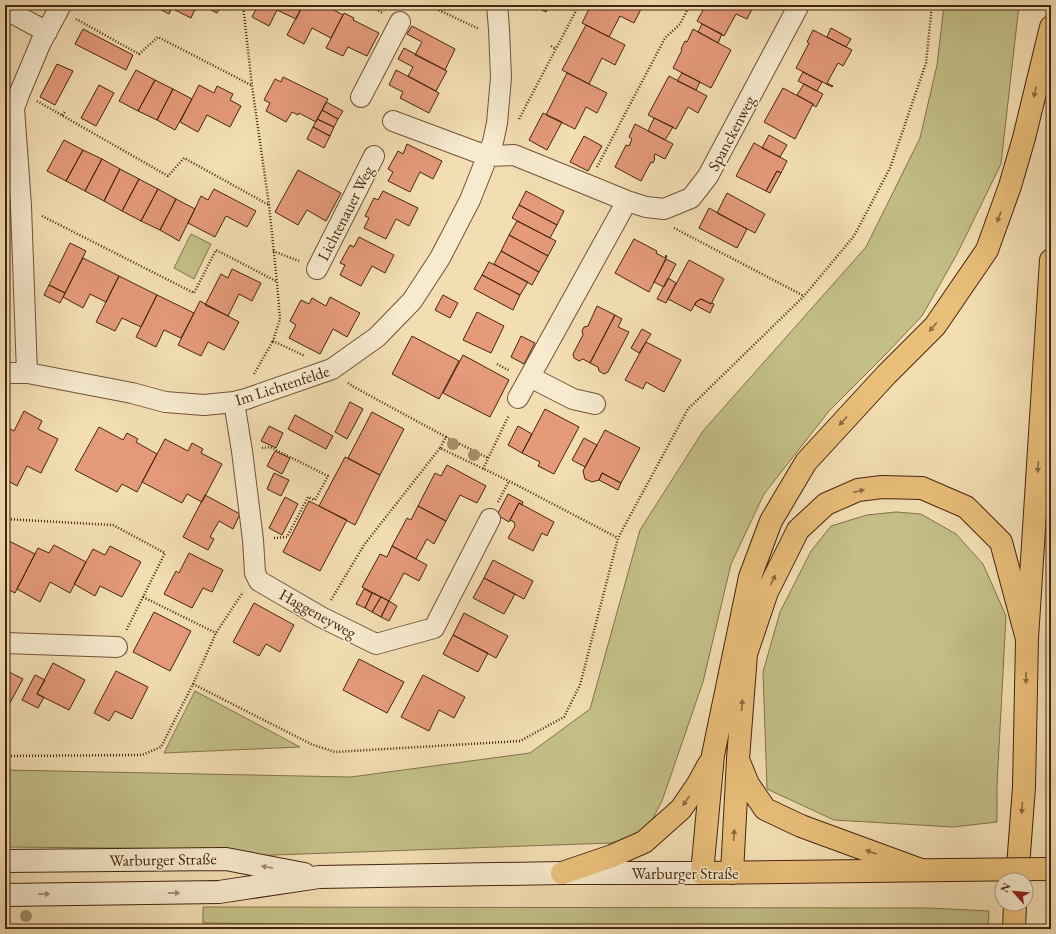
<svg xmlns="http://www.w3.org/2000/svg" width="1056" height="934" font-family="'EB Garamond',serif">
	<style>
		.green { fill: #c3bf87; stroke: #84724a }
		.building { fill: #e59a7a; stroke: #44250e }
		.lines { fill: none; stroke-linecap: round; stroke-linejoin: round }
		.minor-casing { stroke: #705337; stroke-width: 22 }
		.secondary-casing { stroke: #44250e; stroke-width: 24 }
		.primary-casing { stroke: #44250e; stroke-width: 24 }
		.trunk-casing { stroke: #44250e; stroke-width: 24 }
		.path { stroke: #44250e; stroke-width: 2.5; stroke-dasharray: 1 2; stroke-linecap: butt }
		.minor { stroke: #f7eace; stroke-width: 20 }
		.secondary { stroke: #f7eace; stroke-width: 22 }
		.primary { stroke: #eabf7a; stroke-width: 22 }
		.trunk { stroke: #eabf7a; stroke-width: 22 }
		.primary-bridge-casing { stroke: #44250e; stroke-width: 24; stroke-linecap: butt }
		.primary-bridge { stroke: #eabf7a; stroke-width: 22 }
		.tree { fill: #a48e69 }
		.oneway { fill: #8f6a3f }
		.oneway2 { fill: #9e886e }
		.labels { text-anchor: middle; stroke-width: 3; stroke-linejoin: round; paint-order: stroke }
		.street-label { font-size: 16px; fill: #44250e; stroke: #f7eace }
	</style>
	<rect width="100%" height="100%" fill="#f3deb3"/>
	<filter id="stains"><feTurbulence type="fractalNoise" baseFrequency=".005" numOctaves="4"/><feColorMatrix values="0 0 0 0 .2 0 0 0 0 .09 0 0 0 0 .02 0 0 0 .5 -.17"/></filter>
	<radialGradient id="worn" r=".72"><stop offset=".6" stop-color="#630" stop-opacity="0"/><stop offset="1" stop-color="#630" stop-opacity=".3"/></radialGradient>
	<path class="green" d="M944 5H1019L1001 164 957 254 922 316 884 356 829 411 764 494 731 564 703 682 662 801 645 834 611 843 246 856 226 849 5 847V770L351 777 530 753 590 709 640 530 703 431 866 247 920 138 937 65Z
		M191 234 211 244 194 279 174 268Z
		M896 512 921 514 956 534 983 564 1006 616 997 785V822L953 827 834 820 767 789 763 672 780 612 811 551 831 526 867 515Z
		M195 691 300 747 164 753Z
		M203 907 929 908 989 911 988 929H698L203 923Z"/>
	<path class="building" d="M152 5H173L169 14Z
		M173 5H197L191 18 171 8Z
		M201 5H221L217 13Z
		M258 5H303L296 19 277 10 269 26 252 17Z
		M303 5H325L343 15 331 38 312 28 304 44 287 35Z
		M532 5H550L546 12Z
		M591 5H643L634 23 620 16 609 37 582 23Z
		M706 5H754L747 19 736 14 724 36 697 21Z
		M344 13 354 18 353 20 379 33 367 56 348 47 343 56 326 48Z
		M702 24 722 34 718 43 698 32Z
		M586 25 625 45 615 65 602 58 589 84 562 70Z
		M412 26 455 49 445 70 415 55 422 42 407 34Z
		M831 28 851 39 846 47 827 37Z
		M83 29 133 55 126 70 75 44Z
		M693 29 731 50 711 88 673 68 682 50 681 49 685 41 687 42Z
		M813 30 852 50 843 66 838 63 827 83 833 86 832 87 796 68 809 43 807 42Z
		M404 48 447 71 436 91 408 76 413 67 398 59Z
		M57 64 73 71 55 105 40 97Z
		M136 70 155 80 138 111 119 101Z
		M396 70 439 93 429 113 400 98 403 92 389 85Z
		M803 72 822 82 817 91 798 81Z
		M567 73 607 93 597 113 586 107 575 129 546 115Z
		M682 73 700 82 696 90 677 81Z
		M669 76 707 96 698 113 688 107 676 129 648 115Z
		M283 77 328 99 316 122 299 113 298 115 292 112 286 122 266 111 270 103 264 100 275 79 281 82Z
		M155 80 173 89 157 120 138 111Z
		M804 84 823 94 816 107 813 105V104L797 95Z
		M99 85 114 93 96 126 81 118Z
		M199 85 214 93 217 86 233 94 230 100 241 106 230 127 207 115 198 132 180 122Z
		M783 88 813 104 795 139 764 122Z
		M173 89 192 99 175 130 157 120Z
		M326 102 343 111 338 119 322 110Z
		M322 110 338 119 334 127 317 119Z
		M543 113 562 122 547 150 529 140Z
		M654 118 673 127 665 140 648 131Z
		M317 119 334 127 330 136 313 127Z
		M635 124 673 144 665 159 655 154 654 157 655 158 653 163 651 162 641 181 615 167 626 145 629 146 632 139 629 137Z
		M313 127 330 136 324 148 307 139Z
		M769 135 787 145 780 157 762 148Z
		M584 136 602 146 588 171 570 162Z
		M64 140 83 150 66 181 47 171Z
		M754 143 787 161 781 173 777 171 766 191 736 176Z
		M407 144 442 161 433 179 420 172 410 192 388 181 393 172 388 169 398 151 403 154Z
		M83 150 102 159 85 191 66 181Z
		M102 159 120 169 104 201 85 191Z
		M120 169 139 179 122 211 104 201Z
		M298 170 341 193 326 221 307 210 298 225 275 212Z
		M777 171 781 173 770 193 766 191Z
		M139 179 158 189 141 221 122 211Z
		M158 189 176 199 160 230 141 221Z
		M214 189 256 211 247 227 226 216 215 237 188 223 201 196 208 200Z
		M383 191 418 208 409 226 396 219 386 239 364 228 369 218 365 216 374 198 378 200Z
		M526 191 564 211 557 225 519 205Z
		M727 193 765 214 755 233 717 213Z
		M176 199 195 209 179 241 160 230Z
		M519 205 557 225 550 238 512 218Z
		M709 208 747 229 737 248 699 228Z
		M517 221 556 241 548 256 509 235Z
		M509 235 548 256 539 272 501 251Z
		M359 237 394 255 385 273 372 266 361 286 340 275 345 265 340 263 350 245 354 247Z
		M634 239 657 251 656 253 665 258 666 255 667 256 649 292 615 273Z
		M70 243 86 251 65 293 49 285Z
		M501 251 539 272 532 285 494 264Z
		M83 258 119 276 106 302 90 294 83 308 63 297Z
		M666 259 676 264 664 287 654 282Z
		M689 260 724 279 711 304 701 299 696 302 691 311 668 299Z
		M489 262 528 282 520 295 482 275Z
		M232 269 261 283 252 301 239 294 228 316 205 305 221 274 228 278Z
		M482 275 520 295 513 310 474 289Z
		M119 276 157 295 141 327 122 318 115 331 96 322Z
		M668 278 676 283 666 303 657 299Z
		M49 285 65 293 60 303 44 295Z
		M157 295 194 313 181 338 164 330 156 347 136 337Z
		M443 295 458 303 450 318 435 310Z
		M330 297 360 313 347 337 333 329 320 354 289 338 296 325 290 321 301 300 309 304 312 298 326 306Z
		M701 299 711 304 712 303 714 304 710 313 695 305 696 302Z
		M200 301 239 322 224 350 208 342 201 356 178 345Z
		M597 306 615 315 590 363 583 359 579 361 574 358 573 354 583 335 582 331 584 327 588 326Z
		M477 312 504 326 491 353 463 340Z
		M615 315 622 319 618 327 629 332 608 372 604 374 599 371 598 367 590 363Z
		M642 329 651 334 639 353 631 348Z
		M412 336 459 361 439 399 392 374Z
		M521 336 535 343 524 364 511 357Z
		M646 342 681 360 664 392 646 382 643 389 625 380Z
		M463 355 509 380 490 417 443 393Z
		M350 402 363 409 347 439 335 432Z
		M545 409 579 427 554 474 538 466 540 462 522 453Z
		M24 411 42 421 38 429 58 439 41 473 27 466 17 486 5 479V426L14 431Z
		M372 412 404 429 380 475 348 458Z
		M295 415 333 436 326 449 288 429Z
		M269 426 283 433 276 448 261 441Z
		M518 426 532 434 522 453 508 445Z
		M99 427 123 440 127 433 138 439 136 442 157 454 137 492 122 484 117 492 75 470Z
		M605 430 640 448 621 483 602 473 599 480 592 482 585 479 583 471Z
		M584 438 597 445 585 467 572 460Z
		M165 439 188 451 192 443 203 449 201 453 222 464 202 502 187 494 182 503 142 482Z
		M275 451 290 458 282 474 267 466Z
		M345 457 380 475 355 525 319 506Z
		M447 465 486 486 477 503 460 495 446 521 418 506 435 473 441 476Z
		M274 473 289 480 281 496 267 489Z
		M602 473 621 483 618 490 599 480Z
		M508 494 523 502 522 505 519 503 509 522 497 515Z
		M205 495 240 514 233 529 219 521 210 537 214 539 208 550 183 537Z
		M285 497 298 504 282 535 269 528Z
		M309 501 347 520 320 571 283 552Z
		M519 503 554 522 547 536 542 533 533 551 508 538 515 526 514 522 510 520Z
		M418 506 446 521 434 544 427 539 416 559 392 546 407 518 411 520Z
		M5 539 35 554 15 593 5 588Z
		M54 545 86 562 70 593 50 582 40 602 17 589 38 548 49 553Z
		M110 546 141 562 122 597 100 586 95 596 74 584 93 549 105 555Z
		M392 546 427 565 419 581 404 573 389 601 362 587 380 554 387 557Z
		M189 553 223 570 212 592 203 588 192 608 164 594 176 571 179 573Z
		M493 560 533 581 524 599 484 578Z
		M484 578 515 594 504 614 473 598Z
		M364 589 372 593 365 608 356 604Z
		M372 593 381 597 372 612 365 608Z
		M381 597 389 601 381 617 372 612Z
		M389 601 397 606 389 621 381 617Z
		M254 603 294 625 280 652 266 644 259 656 233 642Z
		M154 612 191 631 170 671 133 652Z
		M464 613 508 636 496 658 453 635Z
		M453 635 488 653 478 672 443 654Z
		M359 659 404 682 387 713 343 690Z
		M53 663 85 680 69 710 37 694Z
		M5 670 23 679 6 710 5 709Z
		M116 671 148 687 132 719 115 711 109 721 94 713Z
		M35 675 45 680 37 694 44 697 38 708 22 700Z
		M423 675 465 697 454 718 439 710 429 731 401 717Z"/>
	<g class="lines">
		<g class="minor-casing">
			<path id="minor" d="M5 9 47 32
				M361 97 400 22
				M393 121 487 156 514 155 588 185 627 201 646 207 664 209 691 198 708 176 799 5
				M317 269 374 156
				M5 373H27L33 374 132 393 165 402 204 405 234 402 246 399 332 369 377 337 412 301 440 258 470 200 493 142 497 123 501 78 499 29 497 5
				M27 373 21 206 14 108 20 92 41 42 61 5
				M530 377 573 399 595 404
				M518 398 627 201
				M234 402 242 451 253 540 255 573 259 581 321 617 376 644 434 628 490 519
				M5 643 117 647"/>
		</g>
		<g class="secondary-casing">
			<path id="secondary" d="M5 861 226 859 304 874
				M5 895 219 892 319 877 562 873H702"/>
		</g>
		<g class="primary-casing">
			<path id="primary" d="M702 873 951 870"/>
		</g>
		<g class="trunk-casing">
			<path id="trunk" d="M739 762 748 784 765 809 801 826 921 870
				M562 873 612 856 644 842 681 809 698 784 709 764
				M702 873 713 755 750 577 771 521 806 462 886 375 935 326 987 250 1010 186 1024 138 1051 27
				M732 873 738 759 746 654 767 592 798 530 826 504 858 490 882 487 922 488 966 507 1001 542 1027 639
				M1017 880 1024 787 1027 639 1051 260
				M1014 929 1015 904"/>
		</g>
		<path class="path" d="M243 5 252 86 269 205 277 282 280 319 273 341 305 356
			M368 5 383 13
			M428 5 479 29
			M76 19 139 54 158 37 251 85
			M551 46 556 49
			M37 101 168 176 184 158 269 205
			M62 115 66 111
			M519 119 579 5
			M597 167 665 38 680 24 690 5
			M42 216 194 293 216 250 276 281
			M674 228 804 296
			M273 251 299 261
			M497 364 510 371
			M254 374 273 341
			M348 383 354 387 446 437 440 448 509 481 618 538
			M446 437 488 458
			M262 448 270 447 328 476 315 500 308 497 287 537 274 538
			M483 469 509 415
			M498 502 509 481
			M5 519 113 525 165 553 126 631
			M143 597 216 633
			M331 600 364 545 440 448
			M193 684 311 744 335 752 520 741 564 717 580 685 618 538 688 409 804 296 854 236 890 168 926 63 932 5
			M5 756 142 755 161 747 193 684 216 633 243 592"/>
		<use href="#minor" class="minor"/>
		<use href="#secondary" class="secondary"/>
		<use href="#primary" class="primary"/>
		<use href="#trunk" class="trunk"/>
		<g class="primary-bridge-casing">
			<path id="primary-bridge" d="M951 870 1051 869"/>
		</g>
		<use href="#primary-bridge" class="primary-bridge"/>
	</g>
	<g class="tree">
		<circle cx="453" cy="444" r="6"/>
		<circle cx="474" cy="455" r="6"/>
		<circle cx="26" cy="916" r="6"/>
	</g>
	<defs><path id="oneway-solid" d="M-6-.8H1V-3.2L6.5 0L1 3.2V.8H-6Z"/></defs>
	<g class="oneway">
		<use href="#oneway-solid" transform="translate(1035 92) rotate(104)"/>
		<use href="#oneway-solid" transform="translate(999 217) rotate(110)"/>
		<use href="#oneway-solid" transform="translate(933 327) rotate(131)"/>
		<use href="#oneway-solid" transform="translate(843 421) rotate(133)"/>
		<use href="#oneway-solid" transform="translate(1038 467) rotate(94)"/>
		<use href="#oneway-solid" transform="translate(859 491) rotate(-14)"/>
		<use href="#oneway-solid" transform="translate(773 580) rotate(-64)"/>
		<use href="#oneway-solid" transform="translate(1026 678) rotate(91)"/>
		<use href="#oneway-solid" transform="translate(742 705) rotate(-86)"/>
		<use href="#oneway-solid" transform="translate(686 801) rotate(124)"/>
		<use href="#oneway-solid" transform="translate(1022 808) rotate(94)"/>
		<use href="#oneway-solid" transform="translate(734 835) rotate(-87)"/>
		<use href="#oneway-solid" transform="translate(871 852) rotate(-160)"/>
	</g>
	<g class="oneway2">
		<use href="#oneway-solid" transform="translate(267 867) rotate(-169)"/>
		<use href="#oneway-solid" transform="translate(174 893) rotate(-1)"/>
		<use href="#oneway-solid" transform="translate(44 894) rotate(-1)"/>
	</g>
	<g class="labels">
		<g class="street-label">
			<text transform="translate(731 133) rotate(-62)" y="6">Spanckenweg</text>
			<text transform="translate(345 213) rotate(-63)" y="6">Lichtenauer Weg</text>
			<text transform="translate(282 385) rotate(-18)" y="6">Im Lichtenfelde</text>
			<text transform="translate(318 613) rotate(29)" y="6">Haggeneyweg</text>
			<text transform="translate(163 859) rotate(-1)" y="6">Warburger Straße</text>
			<text x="685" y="879">Warburger Straße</text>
		</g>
	</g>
	<rect width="1056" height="934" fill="none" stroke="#f3deb3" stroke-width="20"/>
	<rect x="6" y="6" width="1044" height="922" fill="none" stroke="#44250e" stroke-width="2"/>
	<rect x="10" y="10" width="1036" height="914" fill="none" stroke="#44250e"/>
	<g transform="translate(1014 892) rotate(297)"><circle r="19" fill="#f7eace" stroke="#af9b81"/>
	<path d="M0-3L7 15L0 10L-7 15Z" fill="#8f2418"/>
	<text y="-6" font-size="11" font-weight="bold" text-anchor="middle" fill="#44250e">N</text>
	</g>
	<rect width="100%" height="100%" filter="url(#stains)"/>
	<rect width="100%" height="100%" fill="url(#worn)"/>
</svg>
